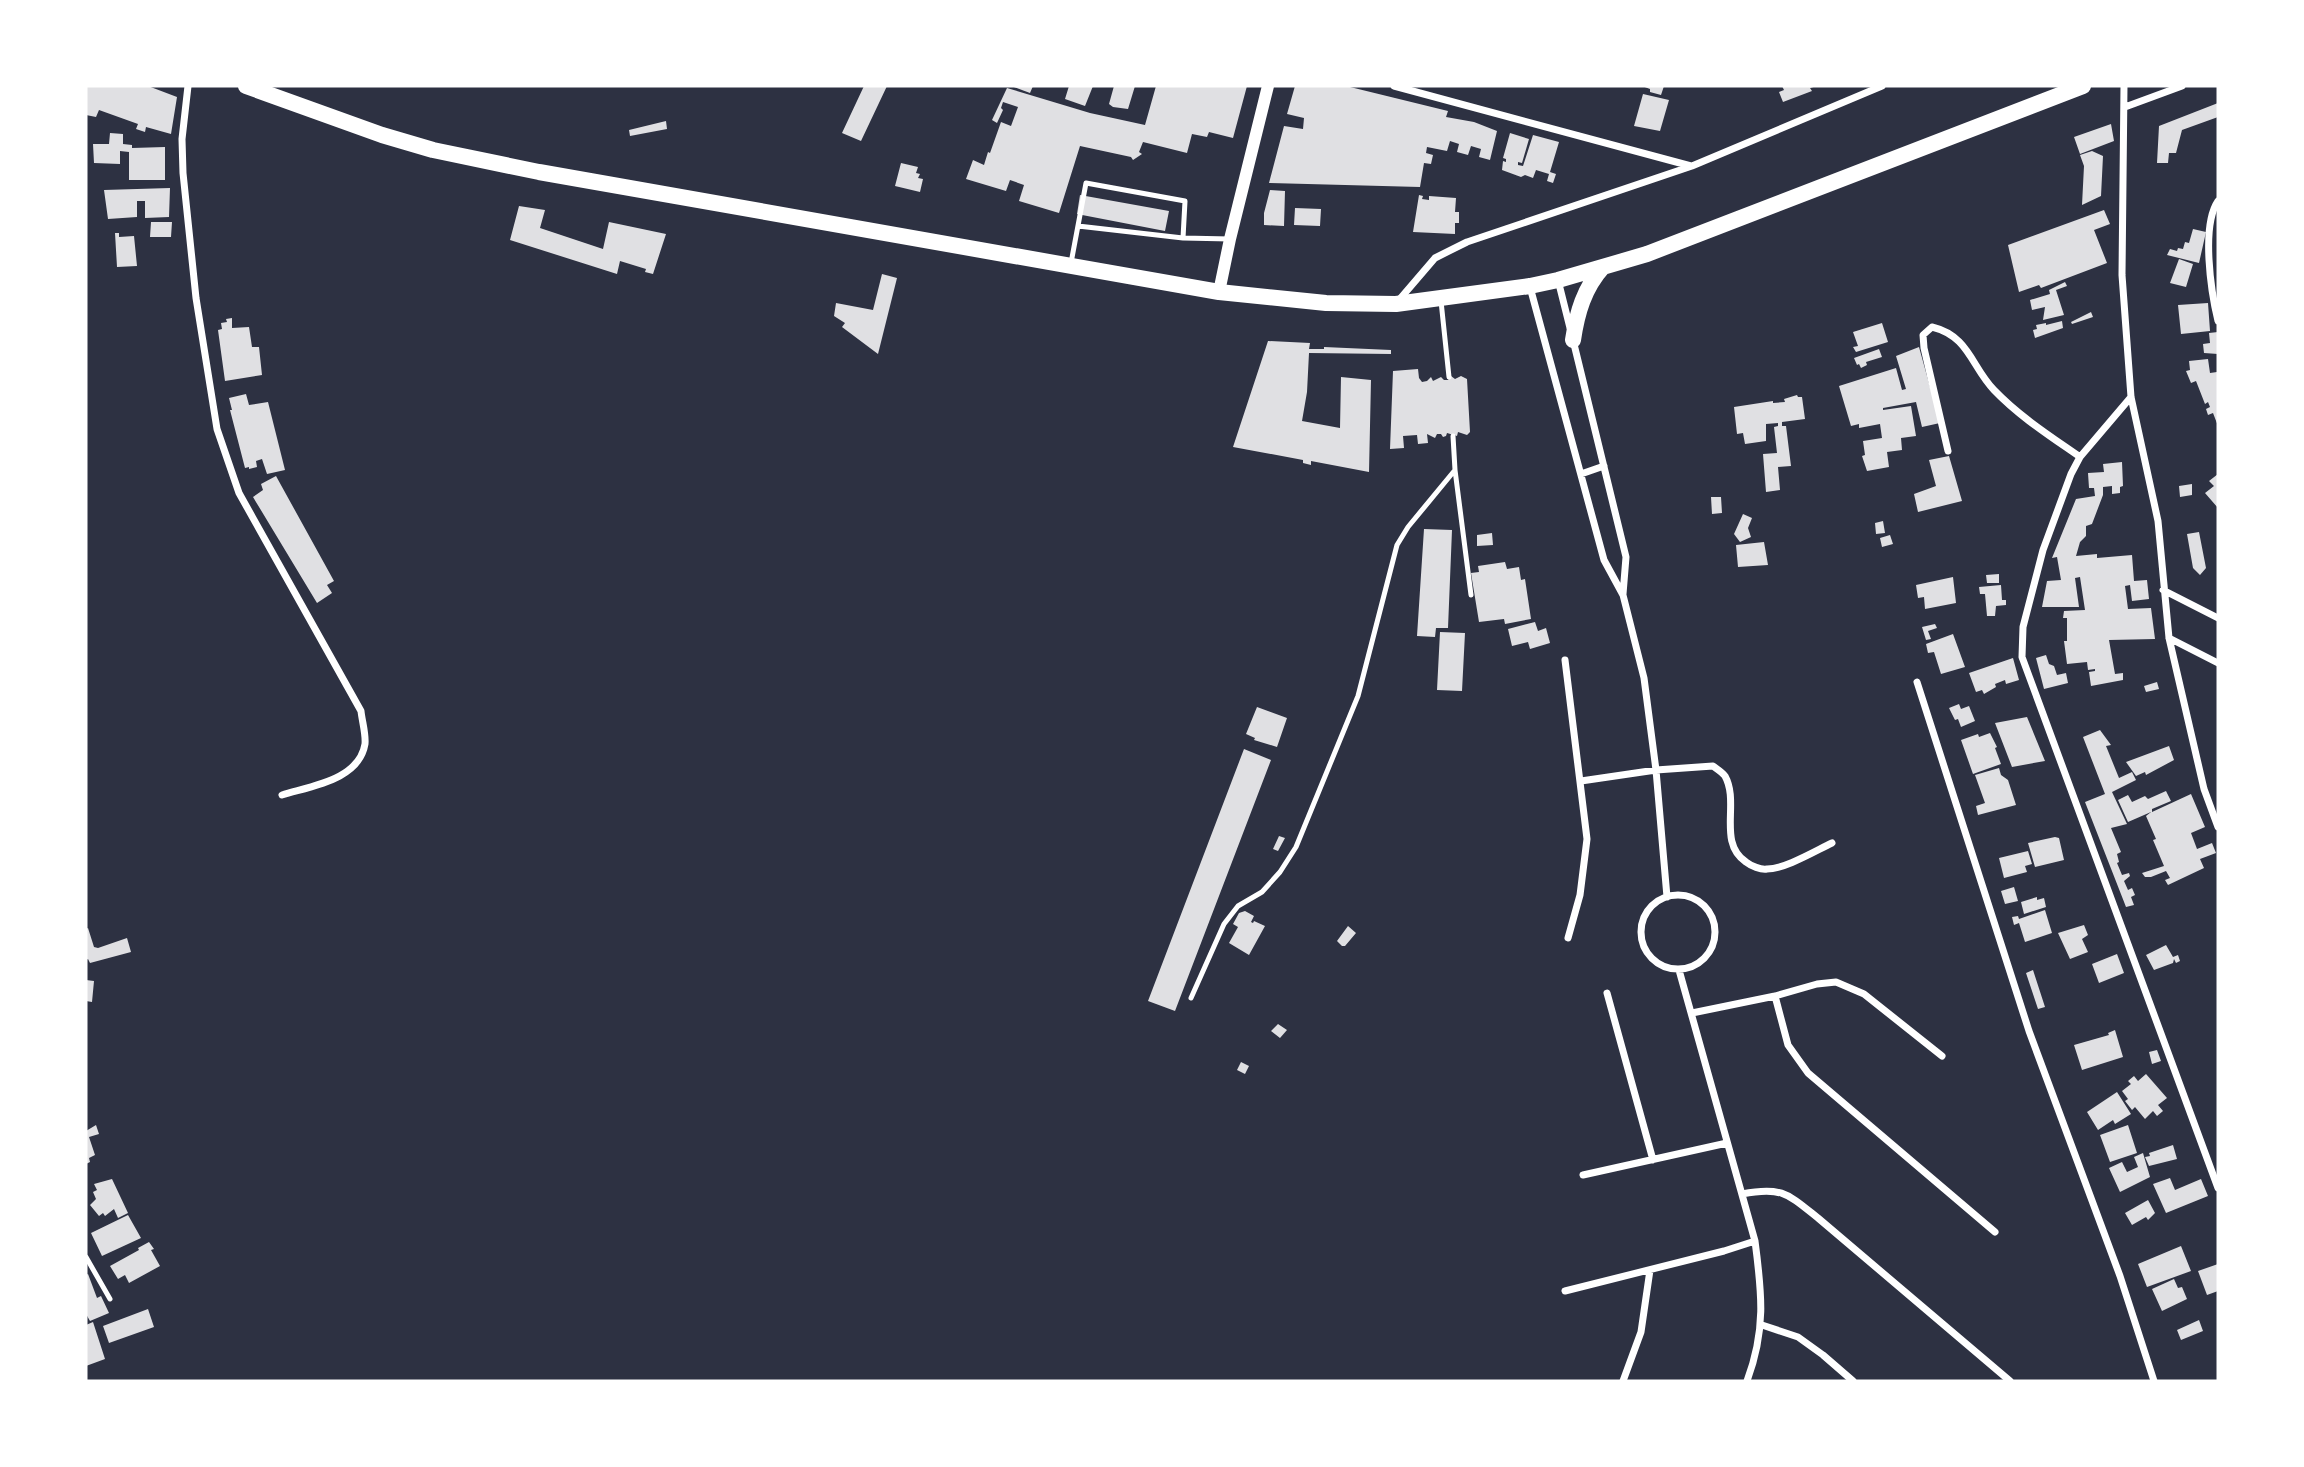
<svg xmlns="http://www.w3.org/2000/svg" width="2304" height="1467" font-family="Mulish,sans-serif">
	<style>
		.building { fill: #e0e0e3 }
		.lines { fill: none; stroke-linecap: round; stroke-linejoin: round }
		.service { stroke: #fff; stroke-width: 5 }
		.minor { stroke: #fff; stroke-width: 7 }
		.tertiary { stroke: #fff; stroke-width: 12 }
		.primary { stroke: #fff; stroke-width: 16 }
	</style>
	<rect width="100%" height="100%" fill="#2d3142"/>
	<path class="building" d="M86 86H148L177 97 171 134 146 127 145 132 136 129 138 124 99 110 96 117 86 115Z
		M864 86H887L861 141 842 133Z
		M1011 86H1033L1030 93Z
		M1069 86H1093L1085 106 1065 99Z
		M1114 86H1135L1128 109 1113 107 1109 104Z
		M1156 86H1247L1233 138 1209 132 1207 137 1192 134 1187 153 1143 142 1139 152 1142 154 1133 160 1131 157 1080 146 1059 213 1019 201 1024 185 1010 180 1006 191 966 179 973 160 984 165 988 152 990 153 1001 122 1011 126 1018 107 1003 102 1001 108 1003 110 997 123 992 120 1007 88 1090 113 1145 125Z
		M1295 86H1346L1448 111 1446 117 1474 122 1497 131 1490 160 1479 157 1481 149 1471 146 1468 155 1457 152 1459 144 1450 141 1447 151 1427 147 1426 153 1433 155 1431 164 1424 163 1420 187 1269 183 1284 126 1303 129 1304 118 1287 114Z
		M1642 86H1664L1661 95 1650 92V89Z
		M1782 86H1817L1810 88 1812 91 1783 102 1779 92 1784 90Z
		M1643 94 1669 100 1660 131 1634 126Z
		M2218 103V117L2182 130 2176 153H2169L2168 163H2157L2159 126Z
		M666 121 667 129 630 136 629 130Z
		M2111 124 2114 141 2080 154 2074 137Z
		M110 133 123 134V144L132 145V148L165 147V180H129V152L120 151V164L94 163 93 144H109Z
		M1510 133 1529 139 1522 163 1518 162V165L1523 166 1533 135 1559 142 1550 172 1556 174 1553 183 1547 181 1549 174 1536 170 1533 178 1525 175 1521 177 1502 170 1503 161 1506 162V159L1503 158Z
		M2092 151 2103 156 2101 196 2082 205 2084 166 2080 155Z
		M901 163 918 167 916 173 920 174 918 178 923 179 920 192 895 186Z
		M170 188 169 217 145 218V201H137V217L108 219 104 190Z
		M1270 190 1285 191 1284 226 1264 225V213Z
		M1080 195 1169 211 1165 231 1077 214Z
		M1419 195 1423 196 1422 199 1429 200V196L1456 198 1455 212H1459V223H1455V234L1413 232Z
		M519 206 545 210 540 228 603 249 609 222 666 234 653 274 645 272 646 269 620 261 617 274 510 240Z
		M1295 208 1321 209 1320 226 1294 225Z
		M2104 210 2110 224 2094 230 2107 263 2041 288 2039 285 2019 292 2008 245Z
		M151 222H172L171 237H150Z
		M2193 229 2206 232 2199 263 2167 255 2170 249 2177 251 2178 248 2183 249 2185 242 2189 243Z
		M115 233H119V237L134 236 137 266 117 267Z
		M2179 259 2193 264 2186 287 2170 283Z
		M882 274 897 278 878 354 842 327 845 323 834 316 836 303 873 310Z
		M2065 282 2067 286 2056 290 2064 315 2043 320 2045 307 2032 310 2030 300 2050 294 2049 290Z
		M2208 303 2210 331 2181 334 2178 305Z
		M2091 312 2093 317 2072 324 2071 322Z
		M232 318V328L249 327 252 347H259L262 375 225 381 218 330 222 329 221 323 227 322 226 319Z
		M2062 321 2063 328 2035 338 2033 330 2037 329 2036 325 2046 323V325Z
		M1882 323 1888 342 1856 352 1853 347 1858 346 1853 332Z
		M2218 332V354L2204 353 2203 344 2210 343 2209 333Z
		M1268 341 1310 343 1309 349H1324V347L1391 350V354L1309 353 1307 392 1302 421 1340 428 1341 377 1371 380 1369 472 1311 461V465L1303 463V460L1233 447Z
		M1919 347 1940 423 1922 427 1916 402 1883 408V410L1911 406 1916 436 1901 438 1902 450 1887 452 1889 467 1867 471 1862 456 1865 455 1863 441 1882 438 1880 424 1859 428V424L1851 426 1839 386 1896 368 1902 390 1906 389 1896 356Z
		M1879 349 1882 357 1866 362 1867 365 1861 368 1859 364 1857 365 1854 358Z
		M2208 359 2210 373 2217 372 2218 376V426L2213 413 2208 415 2206 409 2210 407 2208 402 2205 404 2196 381 2191 383 2186 371 2190 370 2189 361Z
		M1418 369 1419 378 1422 382 1427 381 1431 377 1433 381 1441 377 1444 380H1448L1451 376 1455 379 1461 376 1467 379 1470 432 1467 435 1458 432 1457 436 1447 433 1446 436 1443 437 1441 434H1437L1435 438 1427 434 1428 443 1418 444 1417 435 1403 436 1404 448 1390 449 1393 371Z
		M246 394 249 405 268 402 285 470 267 474 262 459 256 461 257 467 249 469V467L245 468 230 410H232L229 398Z
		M1797 395 1798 397H1802L1805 419 1782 422V426H1786L1791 466 1778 467 1780 490 1766 492 1763 454 1777 453 1774 427 1778 426V423L1766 424V441L1745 444 1743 433 1737 434 1734 407 1773 401V403L1785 402 1784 399Z
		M1949 456 1962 501 1918 512 1914 494 1936 486 1929 460Z
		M2122 462 2123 486 2120 487V493L2112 494V486L2103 487V495L2092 524 2086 526V536L2080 542 2076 556 2097 554V558L2132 555 2134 581 2147 580 2149 599 2132 601 2130 585 2125 586 2128 609 2151 608 2155 639 2109 640 2115 674 2123 673V680L2091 686 2089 672 2095 671V669L2088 670 2087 662 2067 664 2064 641H2067V618H2063L2064 611 2085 610 2080 577 2075 578 2079 607H2042L2047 581 2061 580 2057 557 2052 558 2076 499 2095 496 2094 488H2089L2088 473 2104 472 2103 464Z
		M2218 474V508L2205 493 2214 486 2209 481Z
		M276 476 334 581 327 585 332 593 317 603 253 497 263 490 261 484Z
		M2192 484V495L2180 497 2179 486Z
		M1711 497H1721L1722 513 1712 514Z
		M1743 514 1752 518 1748 528 1751 537 1740 542 1734 534Z
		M1883 521 1885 533 1876 534 1875 523Z
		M1424 529 1452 530 1448 628H1436L1435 637 1417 636Z
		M2199 532 2206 568 2200 575 2193 568 2187 534Z
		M1492 533 1493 545 1477 546V535Z
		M1890 535 1893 544 1882 547 1880 538Z
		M1764 542 1768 565 1738 567 1736 545Z
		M1505 562 1507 569 1519 567 1521 580 1525 579 1531 619 1505 624 1504 619 1479 622 1471 573 1479 572 1478 566Z
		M1999 574V583H1987L1986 575Z
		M1953 577 1956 603 1925 609 1924 597 1918 598 1916 585Z
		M2001 585 2002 600H2006V605L1996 606 1995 616H1987L1985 594H1980L1979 587Z
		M1535 622 1538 631 1546 628 1550 643 1530 649 1528 642 1512 646 1508 629Z
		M1935 624 1937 628 1928 631 1931 639 1926 640 1922 627Z
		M1440 632 1465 633 1462 691 1437 690Z
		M1953 634 1965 667 1941 674 1934 652 1928 653 1926 644Z
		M2046 655 2049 664 2054 666 2057 675 2066 673 2068 683 2044 689 2036 658Z
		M2013 658 2019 680 2006 684 2005 680 1995 684 1996 687 1984 694 1982 690 1976 692 1969 673Z
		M2157 682 2159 689 2146 692 2144 686Z
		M1959 704 1961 709 1969 706 1975 721 1961 727 1958 719 1955 720 1949 708Z
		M1257 707 1287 718 1277 747 1254 740 1255 738 1246 734Z
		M2027 717 2045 761 2012 767 1995 723Z
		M2100 730 2111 745 2106 746 2119 778 2132 772 2136 780 2112 792 2127 824 2111 828 2121 852 2117 854 2119 862 2117 863 2122 875 2129 873 2130 876 2124 881 2128 890 2132 888 2135 895 2131 897 2134 905 2126 907 2085 802 2105 794 2083 737Z
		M1990 733 1997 747 1995 748 2001 764 1973 774 1961 740 1978 734 1979 737Z
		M2169 746 2174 760 2146 775 2145 772 2136 776 2126 762Z
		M1244 749 1271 760 1175 1011 1148 1001Z
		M1999 768 2001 775 2008 780 2016 805 1978 815 1976 806 1985 803 1975 775Z
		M2166 791 2171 801 2152 809V812L2191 794 2205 827 2191 833 2197 849 2212 843 2216 853 2200 859 2204 868 2168 885 2165 880 2170 878 2166 871 2151 877H2145L2142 873 2164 866 2153 840 2156 839 2146 816 2151 812 2128 822 2118 800 2128 795 2132 802 2145 796 2148 799Z
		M1279 836 1285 838 1278 851 1273 849Z
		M2055 837 2059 838 2064 860 2035 867 2028 843Z
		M2028 851 2032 864 2025 866 2027 872 2004 878 1999 858Z
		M2014 887 2018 901 2005 904 2001 891Z
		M2037 897V900L2044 898 2046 907 2024 914 2021 902Z
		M2045 910 2052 933 2025 942 2019 923 2014 925 2012 917 2018 916 2019 919Z
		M1245 911 1254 916 1251 922 1253 923 1254 921 1265 926 1249 955 1229 943 1238 927 1233 924 1239 913Z
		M2084 925 2088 935 2082 939 2088 952 2070 959 2058 933Z
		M1348 926 1356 933 1345 946H1342L1337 941Z
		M88 928 94 947 98 948 127 938 131 952 90 963 88 959 86 960V929Z
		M2166 945 2173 957 2178 955 2180 961 2176 963 2174 959 2173 963 2154 970 2146 955Z
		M2117 954 2124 973 2099 983 2092 964Z
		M2033 970 2045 1007 2038 1009 2026 973Z
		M86 980 94 981 92 1002 86 1001Z
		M1278 1024 1287 1030 1280 1038 1271 1031Z
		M2115 1030 2123 1057 2082 1070 2074 1045 2109 1035 2108 1033Z
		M2157 1050 2161 1061 2152 1064 2149 1052Z
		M1241 1062 1249 1066 1245 1074 1237 1070Z
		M2146 1074 2167 1098 2158 1105 2163 1111 2157 1116 2153 1111 2145 1119 2135 1107 2132 1110 2125 1101 2128 1099 2122 1091 2131 1084 2128 1081 2134 1076 2138 1081Z
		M2117 1092 2131 1114 2115 1124 2113 1120 2098 1130 2087 1112Z
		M96 1125 99 1134 89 1137 95 1155 89 1158 90 1162 86 1164V1131Z
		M2128 1125 2137 1153 2110 1162 2100 1135Z
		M2173 1145 2177 1159 2149 1166 2145 1157 2150 1156 2149 1153Z
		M2143 1153 2150 1177 2120 1192 2109 1168 2122 1162 2127 1172 2138 1167 2134 1157Z
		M2170 1178 2175 1190 2201 1179 2208 1196 2166 1213 2153 1184Z
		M112 1179 128 1213 118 1218 114 1209 105 1216 103 1213 99 1216 90 1205 96 1199 93 1192 97 1190 94 1184Z
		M2148 1200 2155 1213 2148 1220 2146 1217 2132 1225 2125 1213Z
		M128 1215 141 1238 102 1256 91 1233Z
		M149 1242 154 1249 151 1250 160 1266 129 1283 125 1275 118 1279 110 1266 139 1250 138 1248Z
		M2181 1246 2191 1271 2147 1287 2138 1264Z
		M2218 1264V1291L2207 1295 2198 1271Z
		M88 1274 97 1298 101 1296 109 1313 90 1321 86 1314V1275Z
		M2174 1279 2178 1288 2182 1287 2187 1299 2162 1311 2152 1289Z
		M148 1309 154 1327 109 1343 103 1326Z
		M2199 1320 2203 1331 2181 1340 2177 1330Z
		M93 1322 105 1359 86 1366V1325Z"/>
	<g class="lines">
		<path class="service" d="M1078 226 1183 238
			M1071 263 1086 183 1185 201 1183 238 1230 239
			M1441 301 1449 377
			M1455 470 1471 595
			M1191 998 1224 924 1238 906 1262 892 1280 872 1296 847 1358 696 1397 545 1408 527 1455 470 1453 436
			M86 1257 110 1299"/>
		<path class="minor" d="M188 86 182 139 183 173 196 298 217 429 239 493 361 711C362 721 366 734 365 744 359 780 311 786 282 795
			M1394 86 1691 166
			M2124 86 2122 275 2131 397 2158 521 2169 638 2204 789 2218 827
			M2125 107 2182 86
			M2218 201C2201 226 2211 292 2218 321
			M1558 280 1570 328
			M1530 287 1604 560 1623 595 1644 678 1656 770 1667 897
			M1399 300 1435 258 1467 242 1692 166 1882 86
			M1573 340 1626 557 1623 594
			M2131 397 2080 457 2071 474 2043 550 2023 627 2022 657 2218 1188
			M1948 451 1924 348 1923 335 1932 327C1969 336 1971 366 1994 390 2020 417 2050 436 2080 457
			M1581 474 1604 466
			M2163 590 2218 618
			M2169 638 2218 663
			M1565 660 1587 839 1580 895 1568 938
			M1917 682 2029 1031 2120 1276 2154 1381
			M1581 781 1656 770 1713 766C1717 769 1722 772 1725 776 1740 803 1717 842 1746 862 1751 866 1761 870 1767 869 1785 869 1815 851 1832 843
			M1641 932a37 37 0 1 1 74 0a37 37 0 1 1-74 0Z
			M1679 970 1755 1241C1762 1294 1766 1330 1747 1381
			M1607 993 1653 1160
			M1775 996 1788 1045 1808 1073 1995 1232
			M1692 1013 1775 996 1817 984 1836 982 1864 994 1942 1056
			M1583 1175 1727 1143
			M1742 1194C1782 1186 1788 1194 1818 1218L2010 1381
			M1565 1291 1724 1251 1755 1241
			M1762 1325 1798 1337 1823 1355 1853 1381
			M1623 1381 1641 1332 1650 1270"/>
		<path class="tertiary" d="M1219 292 1230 239 1268 86"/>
		<path class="primary" d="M246 86 382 135 433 150 539 172 1219 292 1326 303 1396 304 1530 286 1558 280 1647 254 2083 86
			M1573 340C1577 313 1584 288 1603 267"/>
	</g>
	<rect width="2304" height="1467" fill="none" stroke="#ffffff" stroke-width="175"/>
</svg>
